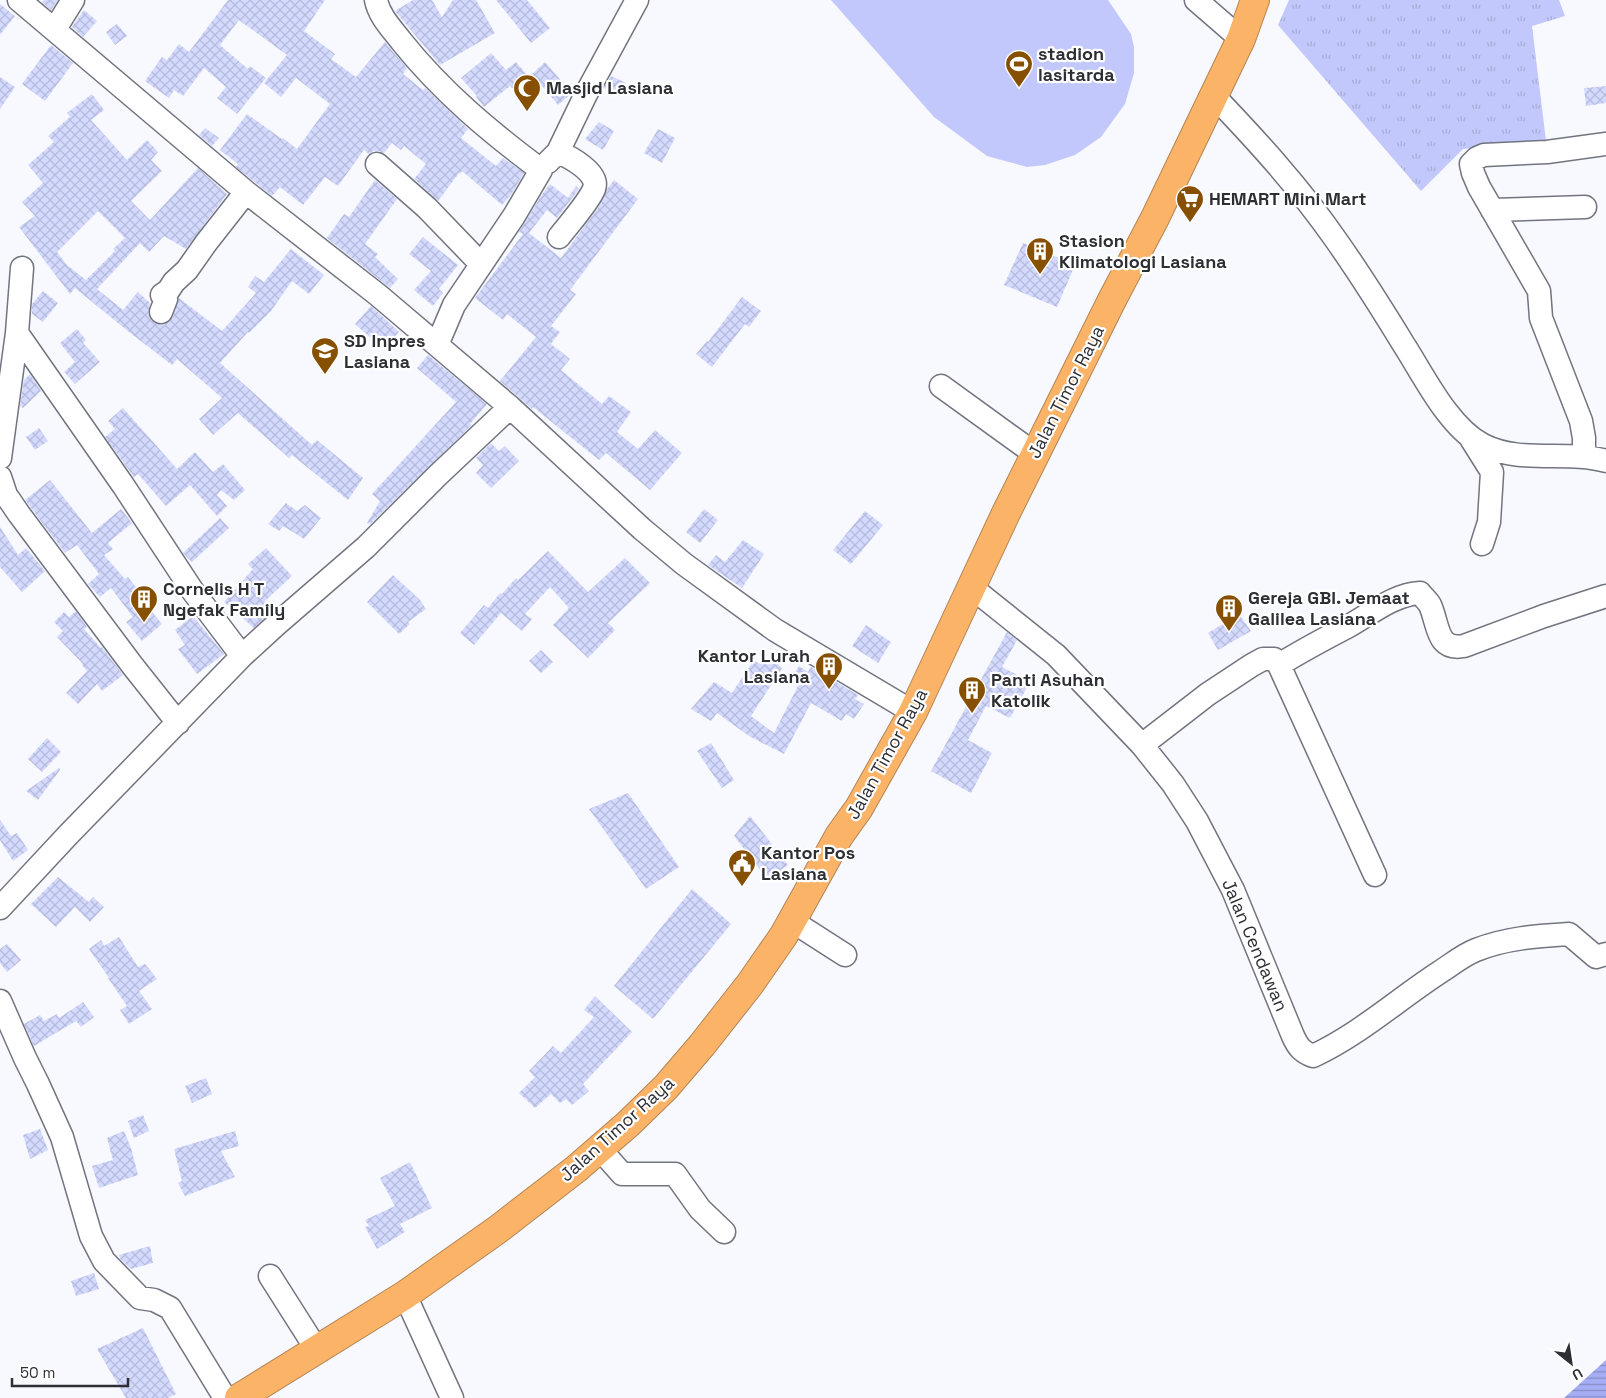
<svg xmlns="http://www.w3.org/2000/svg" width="1606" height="1398" font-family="'Space Grotesk',sans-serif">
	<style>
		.grass { fill: url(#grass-tufts) }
		.garden { fill: #c2c8fb }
		.water { fill: url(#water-rules) }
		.building { fill: url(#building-cross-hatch); fill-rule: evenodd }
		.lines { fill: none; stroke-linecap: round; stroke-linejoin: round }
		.minor-casing { stroke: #72747f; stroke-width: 25 }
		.highway-casing { stroke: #b38555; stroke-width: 30 }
		.minor { stroke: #fff; stroke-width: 22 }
		.highway { stroke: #fbb367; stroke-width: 28 }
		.labels { text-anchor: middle; stroke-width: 4.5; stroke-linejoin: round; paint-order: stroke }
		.poi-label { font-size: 18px; font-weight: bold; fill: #2e2f34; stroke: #fff; text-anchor: start }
		.street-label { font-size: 18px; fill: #2e2f34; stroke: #fff }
	</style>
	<defs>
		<pattern id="grass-tufts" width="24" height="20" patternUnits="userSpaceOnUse" patternTransform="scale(1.25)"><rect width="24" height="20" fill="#c2c8fb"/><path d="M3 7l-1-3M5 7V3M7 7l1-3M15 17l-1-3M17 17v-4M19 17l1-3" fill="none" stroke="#a7acd8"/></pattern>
		<pattern id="water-rules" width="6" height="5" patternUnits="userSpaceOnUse" patternTransform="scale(1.25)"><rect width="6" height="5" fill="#a5adf4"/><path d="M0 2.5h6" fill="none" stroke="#878dc6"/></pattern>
		<pattern id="building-cross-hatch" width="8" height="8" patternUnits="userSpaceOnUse" patternTransform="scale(1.25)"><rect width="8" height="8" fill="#d4daff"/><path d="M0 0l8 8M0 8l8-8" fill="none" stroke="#b6bbdb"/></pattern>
	</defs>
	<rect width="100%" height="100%" fill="#f8f9fe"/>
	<path class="grass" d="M1289 0H1559L1565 16 1532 26 1546 141 1463 149 1421 191 1278 25Z"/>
	<path class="garden" d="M831 0H1108L1131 34 1134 47V73L1125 104 1101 137 1075 155 1045 165 1027 167 987 156 934 117Z"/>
	<path class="water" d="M1606 1360V1398H1564Z"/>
	<path class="building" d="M44 0H58L51 10 42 2Z
		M228 0H325L304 31 335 54 331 59 356 77 385 42 407 68 403 74 423 90 425 88 468 129 461 138 496 166 503 158 524 173 511 195 502 205 462 171 460 174 459 173 438 201 414 179 426 164 404 146 401 150 392 143 384 153 379 151H373L369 154 364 150 338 186 325 177 303 205 280 187 272 196 236 167 238 164 220 150 247 114 282 139 283 138 297 149 330 104 296 78 281 97 264 83 287 55 239 20 220 45 248 69 250 66 266 78 237 114 217 98 226 87 204 68 183 96 174 90 169 98 145 81 162 57 167 60 179 44 189 52Z
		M413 0H432L442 17 453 0H476L495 33 440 65 395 11Z
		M496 0H527L550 28 531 43Z
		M0 4 15 16 0 35Z
		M84 10 97 21 83 37 72 27Z
		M117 24 127 36 115 45 106 32Z
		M51 45 73 63 45 101 22 84Z
		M491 53 506 70 516 62 528 76 513 89 510 86 484 107 476 97 477 96 461 78Z
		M545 62 572 93 558 105 532 74Z
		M611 76 626 83 620 96 604 88Z
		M0 77 15 87 0 109Z
		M1606 86V103L1586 106 1584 88Z
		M92 94 104 110 91 120 127 160 147 140 158 152 151 160 162 171 131 201 150 220 198 168 227 194 186 249 164 236 149 252 140 243 97 289 123 310 138 292 150 303 148 314 151 320 157 324 164 325 169 322 173 317 179 298 222 331 256 293 248 287 255 276 264 282 291 249 324 275 309 294 292 281 271 311 249 333 248 332 220 363 312 445 317 440 363 478 348 500 292 455 289 458 238 413 213 435 199 419 222 398 177 359 172 365 129 332 75 288 70 294 19 227 35 216 22 202 43 183 28 165 54 142 48 136 70 117 67 113ZM98 211 125 238 113 249 115 251 86 280 67 265 57 252Z
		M599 122 614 131 603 150 585 139Z
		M205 128 219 138 212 146 199 135Z
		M658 129 675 138 662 163 644 153Z
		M375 180 397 199 365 244 378 254 375 257 398 279 390 288 327 238 344 214 349 217Z
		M614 180 638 199 570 290 576 294 551 326 560 332 551 344 570 359 561 370 602 404 609 396 631 412 617 432 638 449 655 430 682 453 650 490 606 453 599 460 533 407 532 409 500 381 536 337 507 314 503 320 475 298 523 234 519 232 541 196 550 184 568 198 576 186 579 189 557 218 547 210 529 233 561 258 598 208 607 189Z
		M423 237 458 265 439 289 443 293 433 306 414 290 431 271 409 254Z
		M1023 243 1075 265 1057 307 1004 285Z
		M43 291 58 303 43 322 32 314V304Z
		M742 297 761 311 749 327 745 324 712 367 696 354 707 341 708 342Z
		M371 306 399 332 383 349 355 324Z
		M77 329 86 340 83 343 100 362 75 384 64 372 75 362 60 343Z
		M428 355 487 404 470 424 472 425 370 524 367 523 380 501 372 494 456 402 417 368Z
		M30 374 41 391 23 408 20 406 24 380Z
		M123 408 177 469 195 452 213 472 223 464 245 490 234 500 221 490 217 495 227 506 217 516 190 485 166 506 138 474 134 477 105 437 115 429 108 421Z
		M39 428 48 441 35 450 26 437Z
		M491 443 499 451 505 446 519 461 491 488 476 473 483 465 476 458Z
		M50 480 92 533 121 509 132 523 108 543 113 549 104 555 125 579 128 577 137 589 135 591 162 624 142 641 126 622 133 617 111 588 100 597 88 584 99 574 77 545 65 553 25 500Z
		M286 503 297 511 305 505 321 518 304 539 283 526 279 531 268 524Z
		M704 509 718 520 700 543 686 532Z
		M865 511 883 525 851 564 833 550Z
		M220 518 229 528 192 562 183 553Z
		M0 527 18 555 26 548 45 571 22 592 0 567Z
		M743 540 764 554 742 588 708 565 716 555 725 562Z
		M266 548 292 576 265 601 274 609 254 628 224 602 253 569 248 564Z
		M548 551 588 592 625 558 650 583 608 623 615 630 588 658 553 625 569 608 550 587 525 614 532 619 522 631 501 613 474 645 460 633 484 605 488 608 500 593 502 594 516 578 518 580Z
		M393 575 420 600 426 609 408 622 410 624 399 634 367 602Z
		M76 611 87 627 84 629 101 648 102 647 123 675 102 691 97 684 78 704 66 693 87 671 82 665 83 664 57 637 63 631 54 622 64 612 69 617Z
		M1239 614 1251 631 1218 650 1208 633Z
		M193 616 224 654 197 674 178 649 185 645 175 630Z
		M866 625 891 642 878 663 852 646Z
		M1007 632 1017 640 1002 667 1030 682 1010 718 986 706 968 740 992 753 971 793 931 771Z
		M541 650 553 662 541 673 529 661Z
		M763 658 768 663 771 658 782 668 751 716 774 733 800 682 792 677 799 666 808 672 811 667 858 695 855 699 864 704 854 719 846 714 842 721 811 703 784 754 749 736 717 713 711 721 691 709 714 682 732 693 754 660 759 664Z
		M47 738 61 752 42 772 28 759Z
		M711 743 734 780 722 788 697 751Z
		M59 768 60 770 38 800 26 791Z
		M628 793 679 867 646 889 589 809Z
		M750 816 788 865 768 880 734 836Z
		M0 820 11 836 17 833 28 850 13 861 0 840Z
		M58 877 89 902 93 897 104 907 90 922 75 907 56 927 31 904Z
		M692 889 731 924 653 1019 614 986Z
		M119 937 138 967 145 964 157 979 139 991 152 1009 129 1024 120 1010 127 1006 108 978H109L89 949 101 940 104 946Z
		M7 944 21 960 7 972 0 963V949Z
		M595 996 632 1032 583 1084 589 1091 572 1105 566 1099 560 1103 551 1094 535 1108 519 1093 535 1077 529 1071 553 1046 561 1053 594 1017 584 1010Z
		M83 1002 94 1017 81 1027 76 1021 34 1046 24 1024 40 1015 44 1021 57 1014 59 1018Z
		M206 1078 212 1094 192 1103 185 1086Z
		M143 1115 149 1131 134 1138 128 1121Z
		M40 1129 48 1150 30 1159 23 1135Z
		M124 1131 131 1148 138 1175 99 1188 92 1166 113 1160 107 1138Z
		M235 1131 239 1146 221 1151 235 1177 185 1196 178 1183 182 1181 174 1149Z
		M410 1162 432 1208 400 1224 405 1232 377 1249 365 1227 369 1226 365 1220 395 1206 380 1178Z
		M150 1246 153 1263 131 1269 120 1259 119 1255Z
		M94 1273 99 1289 76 1296 71 1281Z
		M143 1328 176 1394 168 1398H126L97 1349Z"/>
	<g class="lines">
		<g class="minor-casing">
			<path id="minor" d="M19 0 246 192 378 295 510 407 642 529 684 564 775 630 913 712
				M376 0C379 16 392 29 402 42 442 92 490 132 541 170L514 216 454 305 437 345
				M1196 0 1241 39
				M55 29 73 0
				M1214 96C1257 141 1300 188 1336 240 1360 274 1382 309 1404 345 1424 376 1449 428 1483 445 1520 464 1567 450 1606 461
				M558 152 586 94 637 0
				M548 162 558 152C570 157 600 173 594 189 588 203 569 224 559 237
				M377 164 427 208 481 264
				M1492 210 1585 207
				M161 312 166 299 162 295 168 291 174 282 187 270 206 243 246 192
				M17 333 22 268
				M941 386 1035 454
				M1470 437 1492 472 1489 522 1482 544
				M1584 457V438L1581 421 1541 318 1539 291 1479 187 1473 173 1471 164 1477 158 1484 155 1547 152 1606 144
				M0 458 17 333 123 485 192 590 242 656
				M0 477 6 495 19 514 132 665 178 723
				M971 587 1056 655 1142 745 1173 784 1197 821 1233 890 1293 1036C1298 1047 1302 1052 1313 1056 1360 1034 1397 1000 1440 972 1451 965 1463 955 1476 950 1506 938 1537 936 1569 934L1596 957 1606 954
				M1279 665 1375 875
				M1142 745 1208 694 1252 665 1263 659H1274L1279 665C1301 651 1324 639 1347 627 1369 615 1394 594 1420 593 1423 597 1428 601 1430 605 1439 625 1436 651 1464 646L1544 616 1606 596
				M0 908 68 835 242 656 277 624 366 547 438 475 510 407
				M792 921 845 955
				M0 1001 25 1058 38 1084 62 1137 91 1236 104 1261 140 1298 154 1300 170 1308 225 1398
				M600 1149 622 1174H675L700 1209 724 1232
				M270 1276 317 1350
				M405 1295 452 1398"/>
		</g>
		<g class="highway-casing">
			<path id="highway" d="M239 1398 405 1295 497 1230 576 1169 628 1124 666 1087 702 1045 750 984 784 935 839 836 859 808 913 712 1006 513 1112 300 1155 218 1241 39 1255 0"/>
		</g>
		<use href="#minor" class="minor"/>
		<use href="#highway" class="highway"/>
	</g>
	<defs>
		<g id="stadium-pin" transform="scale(1.4375)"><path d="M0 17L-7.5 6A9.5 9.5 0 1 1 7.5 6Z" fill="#875000" stroke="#fff"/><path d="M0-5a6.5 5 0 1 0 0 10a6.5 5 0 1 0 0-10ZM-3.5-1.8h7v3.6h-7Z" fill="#fff"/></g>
		<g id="mosque-pin" transform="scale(1.4375)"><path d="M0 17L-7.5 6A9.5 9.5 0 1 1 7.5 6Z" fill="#875000" stroke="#fff"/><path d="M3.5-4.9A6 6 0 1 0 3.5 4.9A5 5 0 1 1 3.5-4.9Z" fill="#fff"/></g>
		<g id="supermarket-pin" transform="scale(1.4375)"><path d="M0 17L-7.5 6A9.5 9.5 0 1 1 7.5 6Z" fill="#875000" stroke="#fff"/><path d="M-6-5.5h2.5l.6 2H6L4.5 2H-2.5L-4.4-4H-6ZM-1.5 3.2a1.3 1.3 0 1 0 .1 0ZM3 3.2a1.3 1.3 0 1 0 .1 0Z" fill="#fff"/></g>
		<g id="building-pin" transform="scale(1.4375)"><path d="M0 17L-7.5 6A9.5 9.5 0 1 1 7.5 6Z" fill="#875000" stroke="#fff"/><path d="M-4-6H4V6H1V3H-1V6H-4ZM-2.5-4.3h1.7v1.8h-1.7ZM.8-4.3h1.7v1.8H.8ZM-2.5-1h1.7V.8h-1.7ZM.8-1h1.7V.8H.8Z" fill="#fff"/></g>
		<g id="school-pin" transform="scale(1.4375)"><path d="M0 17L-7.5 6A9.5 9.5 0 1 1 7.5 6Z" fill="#875000" stroke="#fff"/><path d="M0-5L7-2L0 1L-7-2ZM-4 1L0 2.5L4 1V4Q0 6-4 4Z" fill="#fff"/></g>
		<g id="civic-pin" transform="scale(1.4375)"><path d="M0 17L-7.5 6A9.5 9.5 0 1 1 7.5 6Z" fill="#875000" stroke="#fff"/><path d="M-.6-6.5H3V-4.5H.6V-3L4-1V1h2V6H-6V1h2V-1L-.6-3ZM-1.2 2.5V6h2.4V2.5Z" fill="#fff"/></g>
	</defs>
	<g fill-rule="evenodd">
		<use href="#stadium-pin" x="1019" y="64"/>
		<use href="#mosque-pin" x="527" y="88"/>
		<use href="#supermarket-pin" x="1190" y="199"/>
		<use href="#building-pin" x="1040" y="251"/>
		<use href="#school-pin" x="325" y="351"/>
		<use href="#building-pin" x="144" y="599"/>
		<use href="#building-pin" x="1229" y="608"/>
		<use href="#building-pin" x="829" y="666"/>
		<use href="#building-pin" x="972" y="690"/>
		<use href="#civic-pin" x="742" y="863"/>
	</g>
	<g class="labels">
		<g class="poi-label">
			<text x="1038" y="60">stadion<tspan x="1038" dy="21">lasitarda</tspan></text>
			<text x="546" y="94">Masjid Lasiana</text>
			<text x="1209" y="205">HEMART Mini Mart</text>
			<text x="1059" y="247">Stasion<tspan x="1059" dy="21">Klimatologi Lasiana</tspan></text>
			<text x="344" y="347">SD Inpres<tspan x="344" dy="21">Lasiana</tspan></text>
			<text x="163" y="595">Cornelis H T<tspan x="163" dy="21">Ngefak Family</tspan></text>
			<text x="1248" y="604">Gereja GBI. Jemaat<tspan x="1248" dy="21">Galilea Lasiana</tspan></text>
			<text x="810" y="662" text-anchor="end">Kantor Lurah<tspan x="810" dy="21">Lasiana</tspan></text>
			<text x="991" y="686">Panti Asuhan<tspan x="991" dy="21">Katolik</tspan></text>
			<text x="761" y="859">Kantor Pos<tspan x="761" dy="21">Lasiana</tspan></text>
		</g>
		<g class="street-label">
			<text transform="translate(1066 392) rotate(-63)" y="6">Jalan Timor Raya</text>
			<text transform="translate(887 754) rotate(-61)" y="6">Jalan Timor Raya</text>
			<text transform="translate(1255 945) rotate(67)" y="6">Jalan Cendawan</text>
			<text transform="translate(617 1129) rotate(-42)" y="6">Jalan Timor Raya</text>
		</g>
	</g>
	<g transform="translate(1571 1363) rotate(150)" stroke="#ffffff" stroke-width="4" paint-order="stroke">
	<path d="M0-4L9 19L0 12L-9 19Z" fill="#2e2f34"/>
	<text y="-8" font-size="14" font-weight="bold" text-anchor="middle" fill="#2e2f34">U</text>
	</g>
	<path d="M12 1378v8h116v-8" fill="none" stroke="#2e2f34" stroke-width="2.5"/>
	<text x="20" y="1378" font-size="15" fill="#2e2f34" stroke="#ffffff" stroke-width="4" paint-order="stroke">50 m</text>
</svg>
